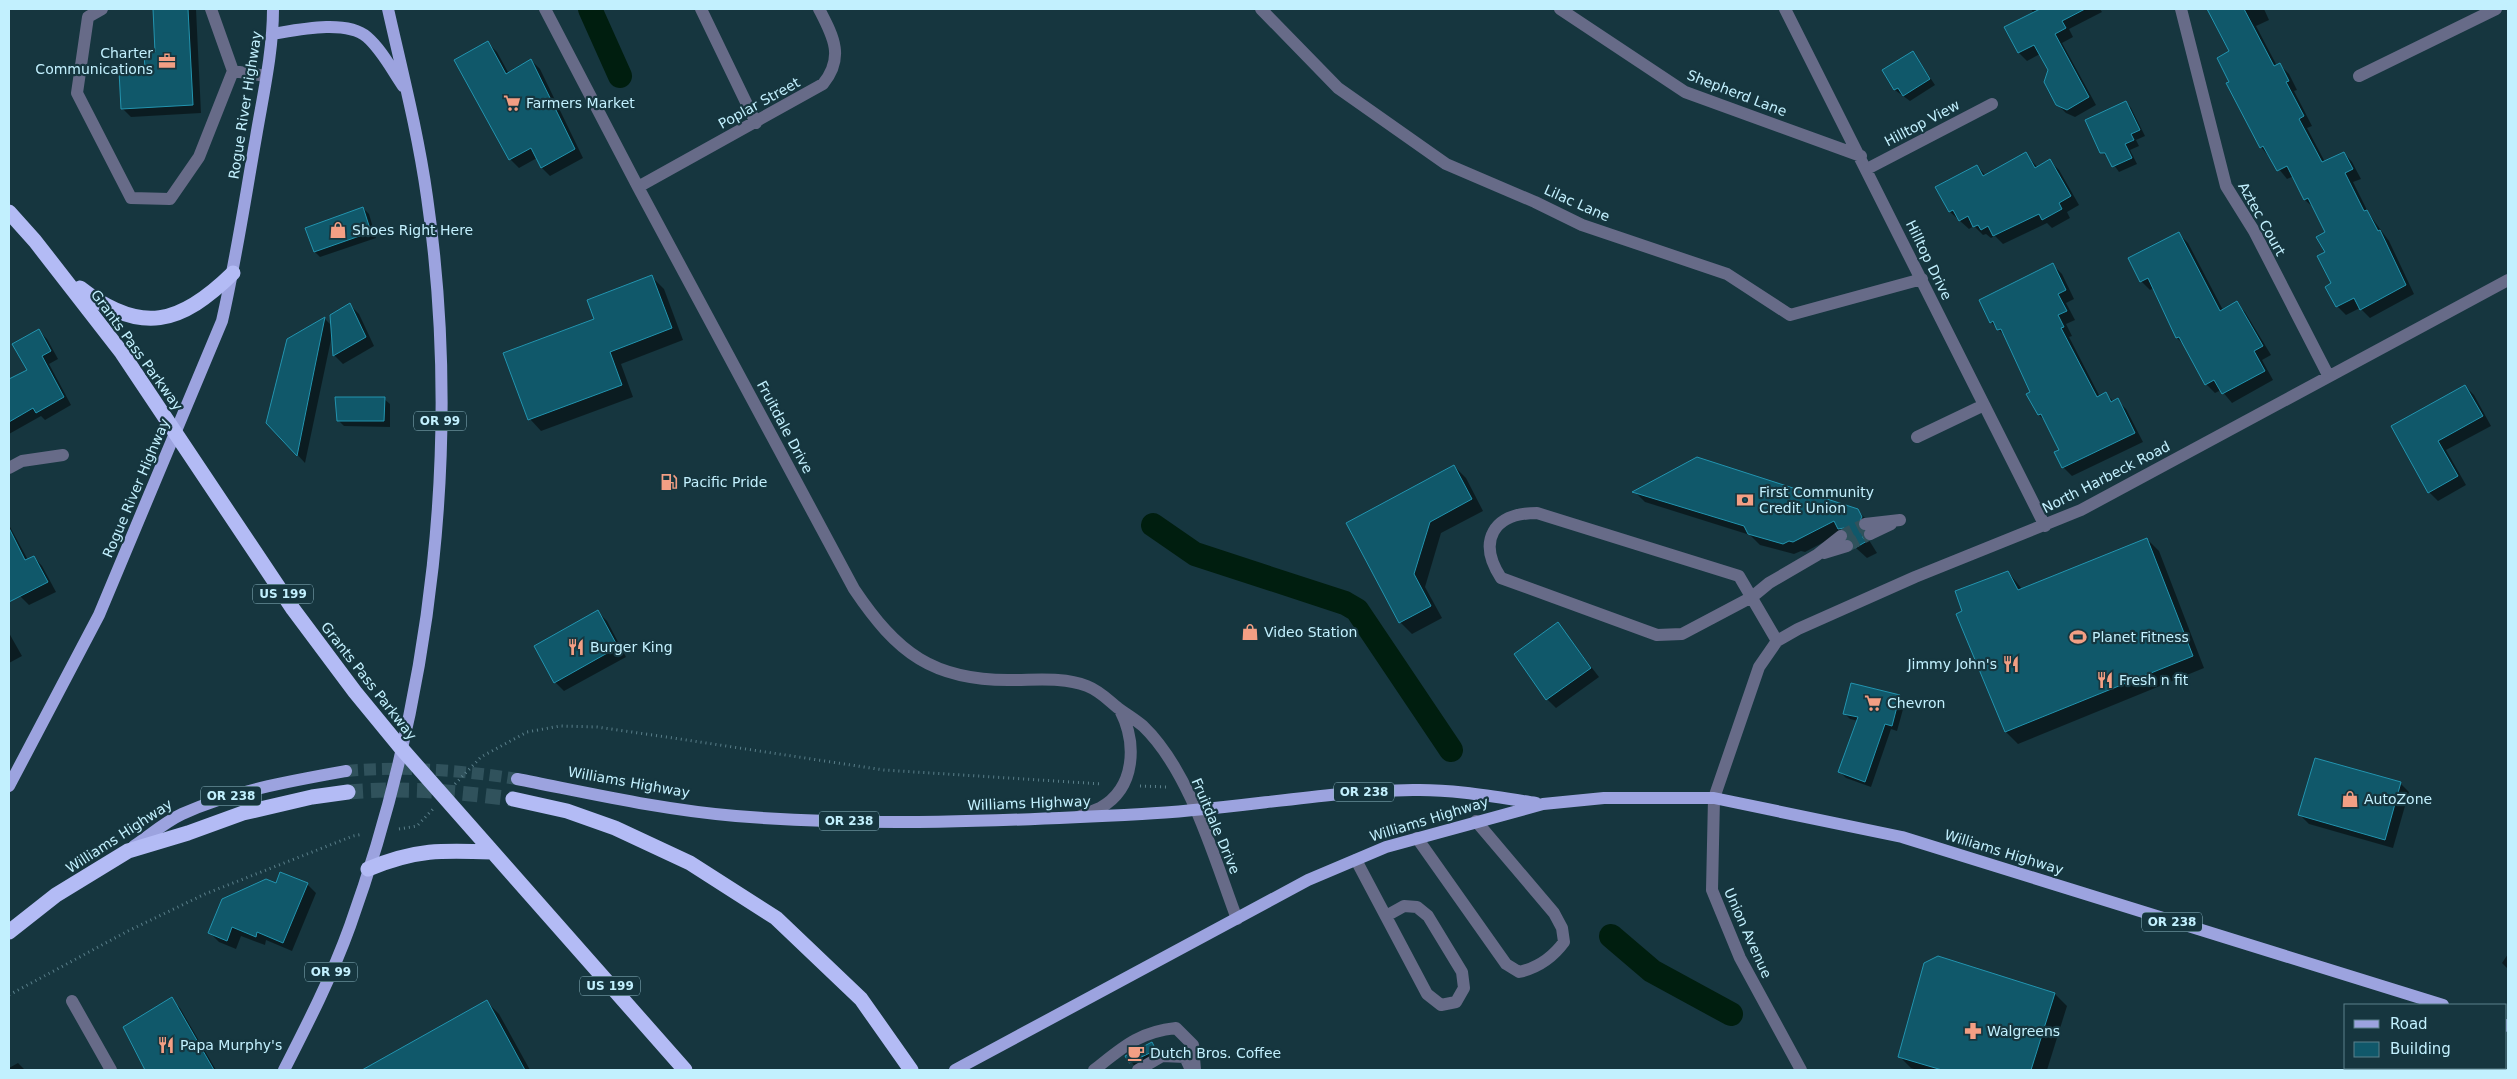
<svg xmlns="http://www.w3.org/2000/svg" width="2517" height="1079" font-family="'DejaVu Sans',sans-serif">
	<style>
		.shadow { fill: #0007 }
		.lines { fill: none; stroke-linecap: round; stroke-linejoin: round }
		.canal { stroke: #001e0f; stroke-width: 24 }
		.building { fill: #10586a; stroke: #2394af }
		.minor-tunnel { stroke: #30525c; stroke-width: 12; stroke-dasharray: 12 6; stroke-linecap: butt }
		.major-tunnel { stroke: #30525c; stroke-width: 12; stroke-dasharray: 12 6; stroke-linecap: butt }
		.highway-tunnel { stroke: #30525c; stroke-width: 15; stroke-dasharray: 15 8; stroke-linecap: butt }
		.path { stroke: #5a7f8a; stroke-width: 3; stroke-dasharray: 1 4; stroke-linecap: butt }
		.minor { stroke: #676b88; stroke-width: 12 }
		.major { stroke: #9ca3df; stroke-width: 12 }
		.highway { stroke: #b3bbf5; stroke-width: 15 }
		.labels { text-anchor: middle; stroke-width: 4.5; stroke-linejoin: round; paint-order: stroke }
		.shield { fill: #16363f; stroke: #8eb8c5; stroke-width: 1 }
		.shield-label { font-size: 12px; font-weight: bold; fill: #c2f0fe }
		.poi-label { font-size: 14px; fill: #c2f0fe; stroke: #16363f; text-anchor: start }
		.street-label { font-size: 14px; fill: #c2f0fe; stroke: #16363f }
	</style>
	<rect width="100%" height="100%" fill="#16363f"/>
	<path class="shadow" d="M154 9H196L201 113 131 117 122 108 157 53Z
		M2031 9H2100L2102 12 2069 29 2073 37 2062 43 2096 105 2075 117 2066 113 2057 104 2049 70 2040 54 2027 61 2019 53 2034 14Z
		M2208 9H2264L2269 20 2256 26 2277 66 2280 65 2289 74 2297 90 2294 91 2312 126 2307 128 2325 162 2344 153 2352 162 2361 179 2353 182 2369 214 2389 241 2414 294 2370 318 2360 308 2346 315 2337 306 2327 287 2333 284 2326 253 2327 233 2314 208 2305 200 2294 176 2287 179 2261 147 2231 82V52Z
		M488 43 497 52 509 74 531 60 540 69 583 158 550 176 542 168 537 158 519 168 510 159Z
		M1913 52 1935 85 1910 101 1895 90 1884 70Z
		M2126 102 2131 108 2145 136 2136 140 2139 146 2130 150 2137 164 2119 172 2109 158 2101 152Z
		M2025 153 2038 168 2050 161 2059 170 2079 205 2067 212 2070 218 2052 228 2047 223 2003 244 1995 236 1991 238 1986 234 1983 235 1974 226 1969 229 1950 212 1937 188 1977 166 1986 176Z
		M363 208 369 214 376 238 320 257 315 252Z
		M2179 234 2188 243 2223 310 2236 303 2245 312 2271 355 2262 360 2273 380 2232 403 2221 390 2215 393 2206 384 2185 346 2177 338 2154 288 2150 290 2141 281Z
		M2053 265 2062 274 2074 299 2066 303 2075 320 2066 324 2072 336 2069 337 2100 397 2106 394 2114 402 2117 400 2126 409 2143 442 2072 476 2063 467 2061 450 2047 423 2039 415 2032 392 2007 338 1991 322 1980 301Z
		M652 277 664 289 683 340 621 364 633 397 541 431 530 419 595 320Z
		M350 305 359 314 374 346 343 364 334 355 332 335 305 463 267 422 288 339 325 319 332 326Z
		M39 331 47 339 58 359 49 364 71 405 45 420 41 416 9 434V398L16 393 28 370Z
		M2465 386 2474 395 2491 426 2446 450 2466 485 2438 501 2429 492 2392 426Z
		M384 399 390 404V427L344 426 338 420Z
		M1454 466 1466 478 1483 511 1441 533 1425 587 1442 618 1412 634 1400 622 1347 523Z
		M1635 492 1857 510 1868 521 1867 537 1877 553 1867 558 1856 548V543L1843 532 1805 552 1801 551 1794 554 1760 545 1750 535 1645 502Z
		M9 525 28 560 34 557 42 566 56 592 29 605 20 596 10 576 9 577Z
		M2147 539 2159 551 2204 668 2018 744 2006 732 1958 614 2008 572 2023 590Z
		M598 612 607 621 626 657 564 691 555 682Z
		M1558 624 1599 677 1556 708 1547 699Z
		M9 633 22 656 9 663Z
		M1899 696 1905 702 1897 731 1891 729 1871 787 1846 778 1840 772 1858 721 1850 719 1844 713Z
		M2400 783 2409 792 2393 848 2309 824 2300 815Z
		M307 884 316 893 292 951 266 940 265 945 241 936 236 949 219 942 210 933 276 885Z
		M2508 954V969L2502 963Z
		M1938 957 2055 994 2067 1006 2047 1070H1917L1911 1068 1899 1056Z
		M171 999 180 1008 216 1070H147L125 1028Z
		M487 1002 499 1014 530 1070H376L374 1065Z
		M1152 1043 1161 1056 1136 1068 1127 1056Z
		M18 1063 25 1070H9V1068Z"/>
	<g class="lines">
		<path class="canal" d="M590 9 620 76
			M1153 525 1195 554 1345 603 1357 610 1451 750
			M1611 936 1652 971 1731 1014"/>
	</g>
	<path class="building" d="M153 9H188L193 105 121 109 119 71 145 70 144 52H155Z
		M2040 9H2085L2062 21 2066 28 2055 34 2089 97 2067 110 2056 105 2044 82 2048 70 2034 45 2018 53 2004 27Z
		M2207 9H2244L2274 66 2280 63 2289 81 2286 82 2304 116 2299 119 2322 162 2344 152 2353 169 2345 173 2364 211 2367 210 2378 231 2380 230 2406 285 2360 310 2354 298 2336 307 2325 287 2331 283 2317 256 2325 252 2316 237 2325 232 2308 198 2304 200 2287 166 2277 171 2263 146 2260 148 2249 127 2226 83 2229 82 2217 58 2229 51Z
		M488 41 506 74 531 59 575 149 541 168 531 148 509 160 454 60Z
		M1913 51 1930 79 1903 96 1898 88 1894 90 1882 70Z
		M2126 101 2140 130 2131 134 2134 140 2125 144 2132 158 2112 167 2105 153H2100L2085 120Z
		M2026 152 2035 168 2050 159 2071 196 2059 203 2062 209 2042 220 2039 214 1993 236 1988 226 1981 230 1978 225 1973 227 1968 216 1959 221 1953 210 1949 212 1935 187 1977 165 1983 176Z
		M363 207 371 232 314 252 305 228Z
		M2179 232 2220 311 2237 301 2263 346 2254 351 2265 371 2222 394 2214 380 2205 385 2179 337 2176 338 2148 278 2140 282 2128 258Z
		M2053 263 2066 290 2058 294 2067 311 2058 315 2064 327 2061 328 2097 397 2106 392 2111 402 2118 398 2135 433 2062 468 2054 452 2059 450 2041 414 2038 415 2026 394 2030 392 2001 329 1997 330 1993 321 1990 323 1979 300Z
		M652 275 672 328 610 352 622 385 528 420 503 353 594 319 587 300Z
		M350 303 366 337 333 356 330 315Z
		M325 317 315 366 297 456 266 423 287 339Z
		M39 329 51 351 42 356 64 397 36 413 33 408 9 422V379L27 370 12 344Z
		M2465 385 2483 416 2438 441 2458 476 2428 493 2391 426Z
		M335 397H385L384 421H337Z
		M1697 457 1858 509 1862 517 1857 525 1862 532 1863 538 1867 541 1855 548V543L1849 538 1848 531 1844 528 1838 529 1834 521 1793 542 1789 541 1783 544 1748 534 1744 526 1632 492Z
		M1454 465 1472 499 1430 522 1414 574 1431 606 1399 623 1346 523Z
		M9 528 25 560 34 556 48 582 9 602Z
		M2147 538 2193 656 2005 732 1956 614 1962 611 1955 591 2008 571 2018 590Z
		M598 610 618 647 554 683 534 646Z
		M1558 622 1591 668 1546 700 1514 654Z
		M1851 683 1900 695 1892 726 1885 724 1865 782 1838 772 1858 717 1843 714Z
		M2315 758 2401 782 2385 840 2298 815Z
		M280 872 308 883 283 943 257 932 256 937 232 927 227 941 208 933 222 899 266 879 276 883Z
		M1938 956 2055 993 2031 1070H1942L1898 1057 1924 963Z
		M172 997 214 1070H145L123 1027Z
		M487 1000 525 1070H362Z
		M1152 1042 1156 1050 1129 1063 1125 1056Z"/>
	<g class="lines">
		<path class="minor-tunnel" d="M1841 536 1865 524
			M1847 546 1870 534"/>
		<path class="major-tunnel" d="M346 771C404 766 460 770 517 779"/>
		<path class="highway-tunnel" d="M348 792C404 787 458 792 513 799"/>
		<path class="path" d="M455 784 481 757 527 732 560 726 597 727 680 739 884 770 1102 784
			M1140 786 1167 787
			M399 829 417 826 433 809
			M9 995 128 931 205 894 353 836 363 834"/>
		<path class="minor" d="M102 9 88 17 77 93 131 198 170 199 199 157 233 71 211 9
			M545 9 638 187 854 589C897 653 933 681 1012 680 1038 680 1063 677 1087 686 1100 691 1108 700 1118 708 1126 714 1135 719 1143 726 1190 771 1214 858 1237 919
			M701 9 756 123
			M1261 9 1338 88 1446 164 1535 202 1582 225 1727 274 1790 315 1922 279
			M1560 9 1685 92 1861 156
			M1785 9 2045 526
			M2181 9 2226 186 2254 231 2328 375
			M233 71 266 76
			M2359 76 2496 9
			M1867 169 1992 104
			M638 187 823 84C845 57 833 36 819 9
			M1917 437 1984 405
			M9 468 22 461 63 455
			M1865 524 1900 520
			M1870 534 1891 524
			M1824 553 1847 546
			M1777 641 1739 576 1537 513C1493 513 1477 541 1501 578L1657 635 1682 634 1752 597 1769 583 1817 555 1841 536
			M1078 817C1085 814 1093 811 1100 808 1136 788 1137 743 1120 710
			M1417 838 1506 964 1519 972C1537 968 1553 957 1564 942L1562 928 1554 913 1476 821
			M1356 860 1427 994 1441 1005 1456 1002 1464 988 1462 972 1428 916 1417 907 1404 906 1386 916
			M72 1001 111 1070
			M1094 1070C1122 1048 1138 1032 1176 1028L1193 1045 1195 1070
			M1138 1070 1162 1056 1185 1057 1191 1070
			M1801 1070 1740 958 1712 890 1714 798 1759 667 1777 641 1798 629 1915 577 2081 510 2508 280
			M2435 1070 2436 1068"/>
		<path class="major" d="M273 34C297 30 346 19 367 37 382 50 392 70 403 86
			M517 779C589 793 662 810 736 816 870 827 1007 821 1142 814 1233 810 1322 791 1413 790 1454 789 1496 797 1536 803
			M9 786 99 615 222 321C236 260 245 199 256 137 263 95 273 52 273 9
			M134 846C149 836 165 822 182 814 233 791 290 781 346 771
			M2506 1025 2508 1026
			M284 1070C308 1023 332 976 350 926 433 695 462 440 427 197 418 133 402 71 388 9
			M955 1070 1308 880 1386 847 1543 804 1604 798H1714L1902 837 2443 1005"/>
		<path class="highway" d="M9 212 35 241 122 353 293 609 355 692 401 748 685 1070
			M80 288C141 336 181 324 233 273
			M513 799 567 811 615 828 690 863 776 918 861 999 911 1070
			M368 869C416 849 442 850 492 852
			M9 932 56 895 128 851 188 833 243 813 312 797 348 792"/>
	</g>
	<defs>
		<g id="office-bare" transform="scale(1.35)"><path d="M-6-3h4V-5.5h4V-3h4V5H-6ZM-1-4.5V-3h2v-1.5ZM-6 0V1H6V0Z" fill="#f39f84" stroke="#16363f" stroke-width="2.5" paint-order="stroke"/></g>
		<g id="supermarket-bare" transform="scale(1.35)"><path d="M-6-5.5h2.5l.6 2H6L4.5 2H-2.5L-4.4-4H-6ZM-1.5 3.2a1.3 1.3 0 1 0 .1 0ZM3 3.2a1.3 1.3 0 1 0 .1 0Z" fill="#f39f84" stroke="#16363f" stroke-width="2.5" paint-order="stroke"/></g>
		<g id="shop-bare" transform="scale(1.35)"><path d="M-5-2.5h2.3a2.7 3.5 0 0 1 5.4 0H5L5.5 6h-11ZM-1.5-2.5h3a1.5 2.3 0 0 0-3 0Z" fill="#f39f84" stroke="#16363f" stroke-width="2.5" paint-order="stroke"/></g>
		<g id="fuel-bare" transform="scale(1.35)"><path d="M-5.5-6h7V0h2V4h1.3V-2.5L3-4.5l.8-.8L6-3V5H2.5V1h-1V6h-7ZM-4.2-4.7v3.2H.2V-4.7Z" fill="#f39f84" stroke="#16363f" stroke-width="2.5" paint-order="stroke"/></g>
		<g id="bank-bare" transform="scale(1.35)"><path d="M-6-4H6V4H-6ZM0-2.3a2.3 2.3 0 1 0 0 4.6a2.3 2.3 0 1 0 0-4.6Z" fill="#f39f84" stroke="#16363f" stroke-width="2.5" paint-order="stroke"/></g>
		<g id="stadium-bare" transform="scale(1.35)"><path d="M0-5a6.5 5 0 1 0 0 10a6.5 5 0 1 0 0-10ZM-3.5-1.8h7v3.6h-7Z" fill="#f39f84" stroke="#16363f" stroke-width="2.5" paint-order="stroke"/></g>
		<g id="restaurant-bare" transform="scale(1.35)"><path d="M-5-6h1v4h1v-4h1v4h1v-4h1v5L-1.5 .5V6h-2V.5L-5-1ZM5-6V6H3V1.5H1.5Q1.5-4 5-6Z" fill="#f39f84" stroke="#16363f" stroke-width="2.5" paint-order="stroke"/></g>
		<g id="pharmacy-bare" transform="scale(1.35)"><path d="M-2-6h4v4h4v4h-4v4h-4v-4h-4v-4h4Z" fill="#f39f84" stroke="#16363f" stroke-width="2.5" paint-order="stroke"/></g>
		<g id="cafe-bare" transform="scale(1.35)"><path d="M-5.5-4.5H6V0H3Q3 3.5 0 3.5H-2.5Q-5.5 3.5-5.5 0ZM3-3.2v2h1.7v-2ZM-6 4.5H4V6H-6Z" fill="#f39f84" stroke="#16363f" stroke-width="2.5" paint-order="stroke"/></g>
	</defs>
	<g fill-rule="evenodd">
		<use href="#office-bare" x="167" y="61"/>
		<use href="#supermarket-bare" x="512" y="103"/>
		<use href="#shop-bare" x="338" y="230"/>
		<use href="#fuel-bare" x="669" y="482"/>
		<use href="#bank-bare" x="1745" y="500"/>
		<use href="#shop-bare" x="1250" y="632"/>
		<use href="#stadium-bare" x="2078" y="637"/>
		<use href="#restaurant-bare" x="576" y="647"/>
		<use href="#restaurant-bare" x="2011" y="664"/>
		<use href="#restaurant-bare" x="2105" y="680"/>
		<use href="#supermarket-bare" x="1873" y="703"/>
		<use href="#shop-bare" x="2350" y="799"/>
		<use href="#pharmacy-bare" x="1973" y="1031"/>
		<use href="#restaurant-bare" x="166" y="1045"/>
		<use href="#cafe-bare" x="1136" y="1053"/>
	</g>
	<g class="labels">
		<g class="shield">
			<rect x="414" y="411.5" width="52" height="19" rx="4"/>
			<rect x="253" y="584.5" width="60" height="19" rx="4"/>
			<rect x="1334" y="782.5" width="60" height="19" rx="4"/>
			<rect x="201" y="786.5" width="60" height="19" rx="4"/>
			<rect x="819" y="811.5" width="60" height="19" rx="4"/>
			<rect x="2142" y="912.5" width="60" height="19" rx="4"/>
			<rect x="305" y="962.5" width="52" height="19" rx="4"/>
			<rect x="580" y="976.5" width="60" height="19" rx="4"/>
		</g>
		<g class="shield-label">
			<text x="440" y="425">OR 99</text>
			<text x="283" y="598">US 199</text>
			<text x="1364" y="796">OR 238</text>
			<text x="231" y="800">OR 238</text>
			<text x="849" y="825">OR 238</text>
			<text x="2172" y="926">OR 238</text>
			<text x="331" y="976">OR 99</text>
			<text x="610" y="990">US 199</text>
		</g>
		<g class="poi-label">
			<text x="153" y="58" text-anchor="end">Charter<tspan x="153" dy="16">Communications</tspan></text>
			<text x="526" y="108">Farmers Market</text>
			<text x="352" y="235">Shoes Right Here</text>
			<text x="683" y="487">Pacific Pride</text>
			<text x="1759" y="497">First Community<tspan x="1759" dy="16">Credit Union</tspan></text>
			<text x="1264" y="637">Video Station</text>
			<text x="2092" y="642">Planet Fitness</text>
			<text x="590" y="652">Burger King</text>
			<text x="1997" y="669" text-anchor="end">Jimmy John's</text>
			<text x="2119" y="685">Fresh n fit</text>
			<text x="1887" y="708">Chevron</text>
			<text x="2364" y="804">AutoZone</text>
			<text x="1987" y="1036">Walgreens</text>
			<text x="180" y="1050">Papa Murphy's</text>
			<text x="1150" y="1058">Dutch Bros. Coffee</text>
		</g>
		<g class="street-label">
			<text transform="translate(1737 93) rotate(21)" y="5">Shepherd Lane</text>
			<text transform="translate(759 103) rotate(-29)" y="5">Poplar Street</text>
			<text transform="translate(245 105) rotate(-81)" y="5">Rogue River Highway</text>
			<text transform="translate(1922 123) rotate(-28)" y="5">Hilltop View</text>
			<text transform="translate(1577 203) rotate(24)" y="5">Lilac Lane</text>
			<text transform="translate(2262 219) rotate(61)" y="5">Aztec Court</text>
			<text transform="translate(1929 260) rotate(64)" y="5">Hilltop Drive</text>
			<text transform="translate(137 350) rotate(54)" y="5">Grants Pass Parkway</text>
			<text transform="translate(785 427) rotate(62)" y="5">Fruitdale Drive</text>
			<text transform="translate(2106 477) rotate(-27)" y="5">North Harbeck Road</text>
			<text transform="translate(136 488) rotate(-67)" y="5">Rogue River Highway</text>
			<text transform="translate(369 681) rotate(52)" y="5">Grants Pass Parkway</text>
			<text transform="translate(629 782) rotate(10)" y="5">Williams Highway</text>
			<text transform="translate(1029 803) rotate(-2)" y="5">Williams Highway</text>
			<text transform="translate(1429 819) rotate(-17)" y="5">Williams Highway</text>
			<text transform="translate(1216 826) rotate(67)" y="5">Fruitdale Drive</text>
			<text transform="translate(119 836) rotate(-33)" y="5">Williams Highway</text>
			<text transform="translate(2004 852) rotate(17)" y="5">Williams Highway</text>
			<text transform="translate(1748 933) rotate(66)" y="5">Union Avenue</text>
		</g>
	</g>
	<rect width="2517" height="1079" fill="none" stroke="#c2f0fe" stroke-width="20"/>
	<rect x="2344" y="1004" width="162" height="65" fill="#16363f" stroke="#5b808b"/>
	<rect x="2354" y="1020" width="25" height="8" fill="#9ca3df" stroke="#5b808b"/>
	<text x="2390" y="1029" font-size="15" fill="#c2f0fe">Road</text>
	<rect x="2354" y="1042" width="25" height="15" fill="#10586a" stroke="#5b808b"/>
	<text x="2390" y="1054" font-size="15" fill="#c2f0fe">Building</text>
</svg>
